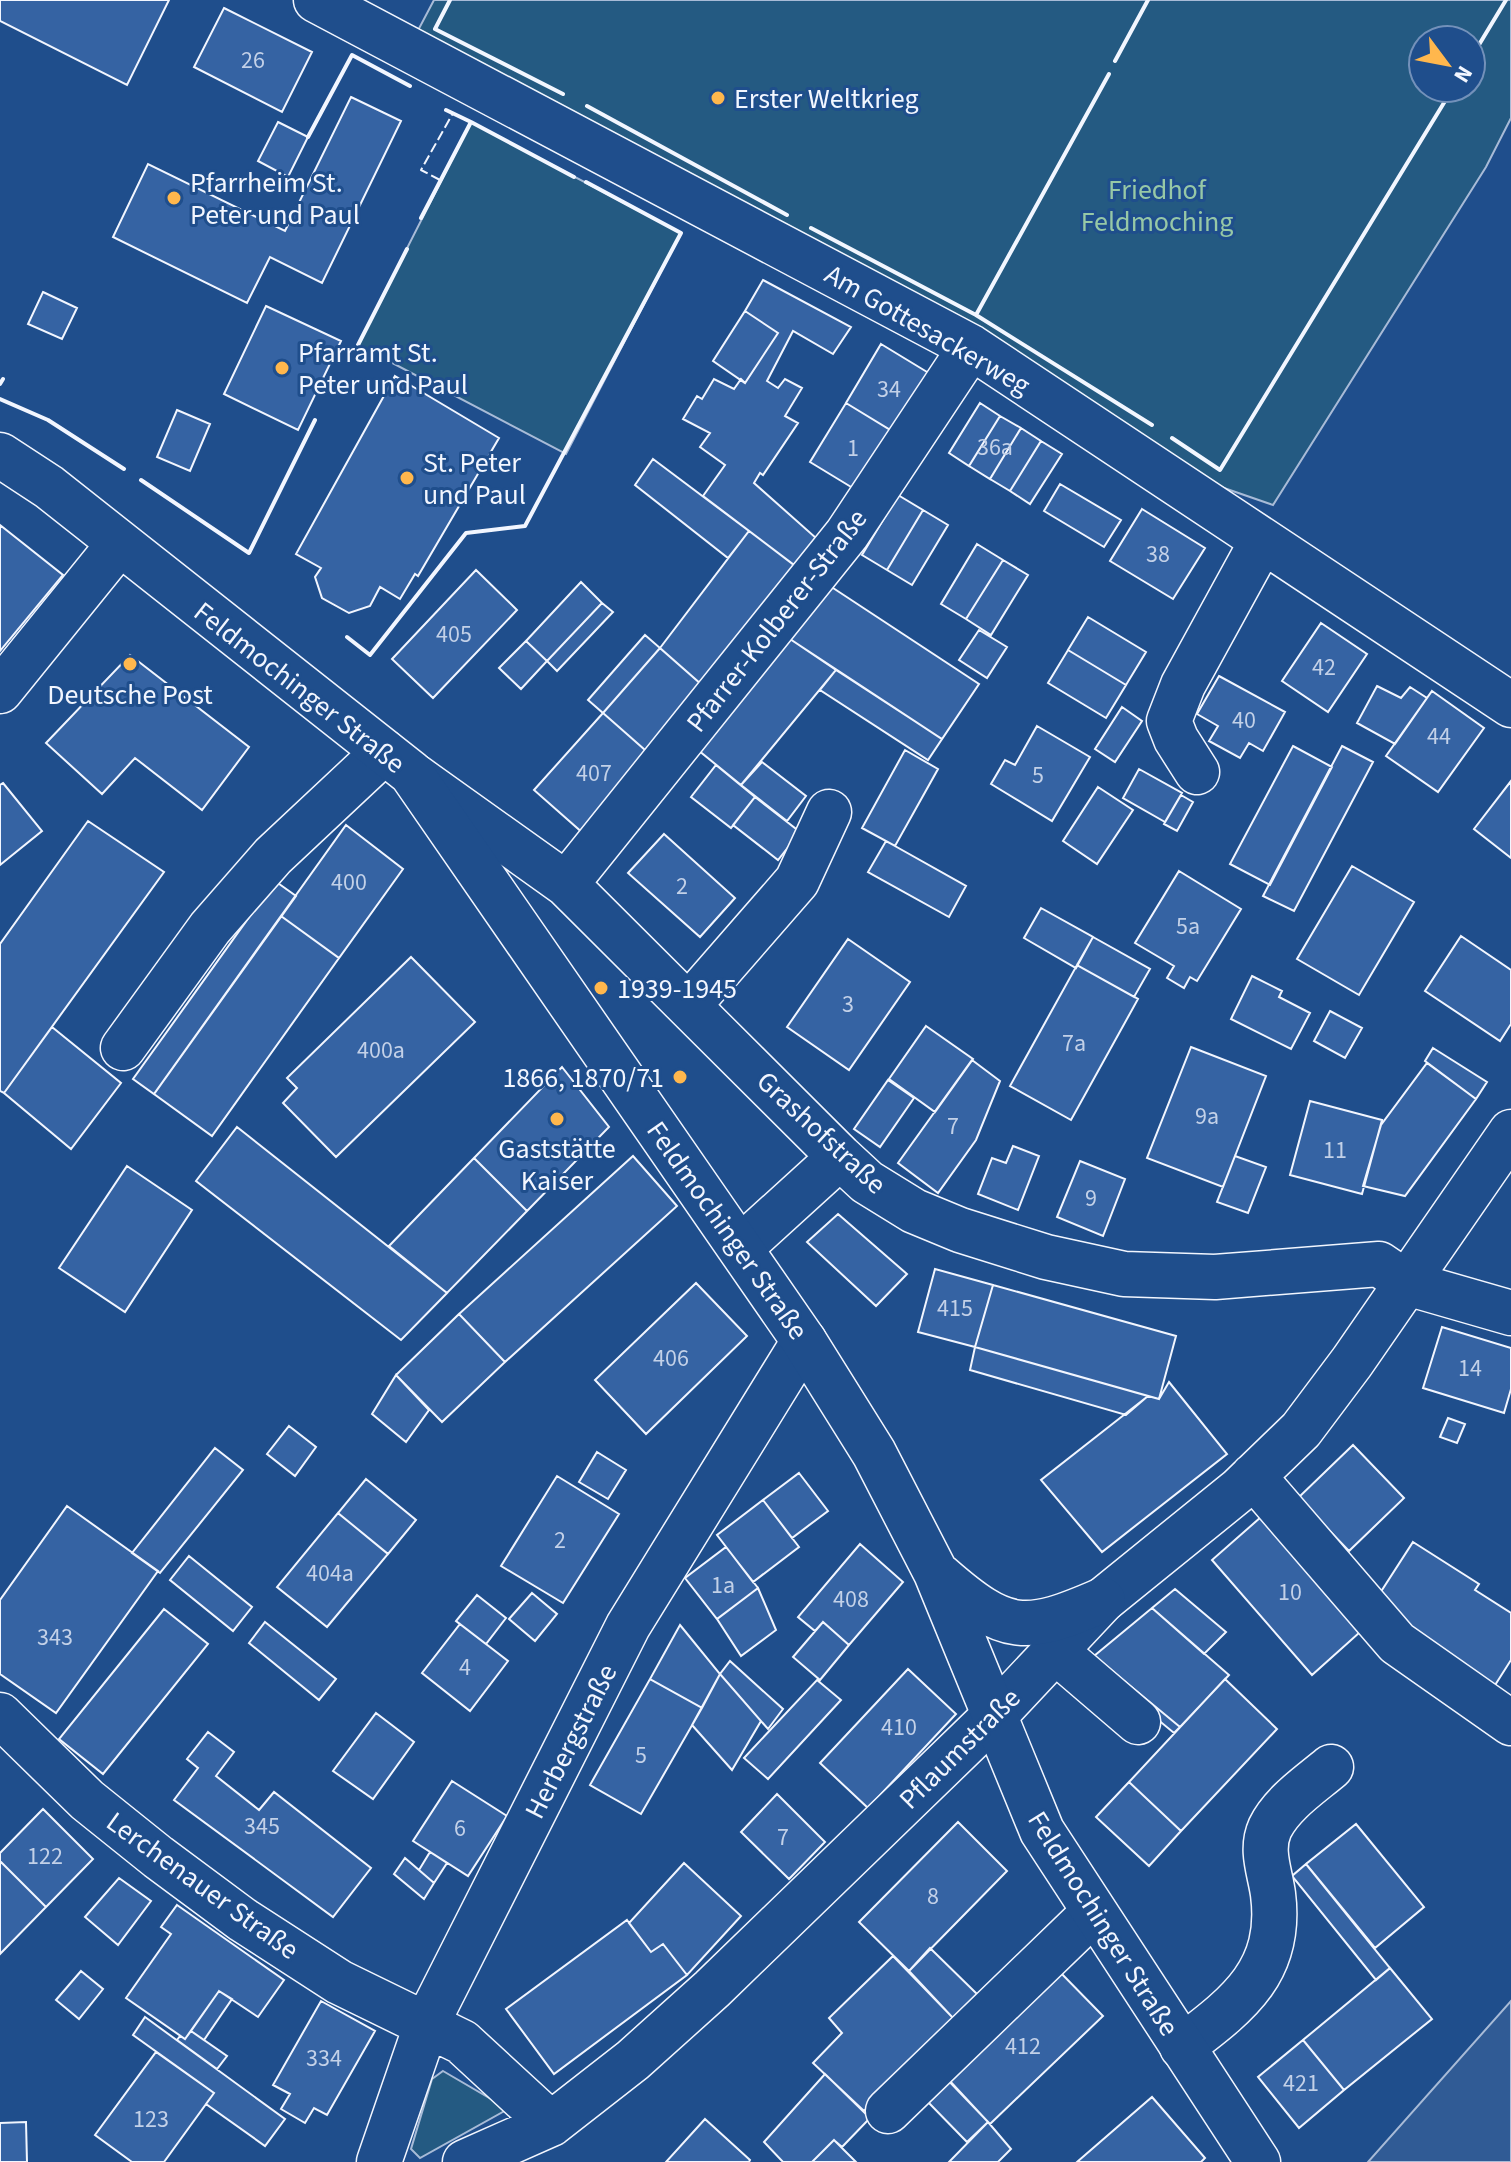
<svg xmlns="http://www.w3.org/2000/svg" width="1511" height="2162" font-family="'Source Sans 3',sans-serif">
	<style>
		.green { fill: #245a82; stroke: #a8bbd7; stroke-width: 2; fill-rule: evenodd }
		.parking { fill: #305b95; stroke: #a8bbd7; stroke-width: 2 }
		.building { fill: #3563a3; stroke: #f2f6ff; stroke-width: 2 }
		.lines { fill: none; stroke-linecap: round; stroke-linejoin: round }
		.minor-casing { stroke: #f2f6ff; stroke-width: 47 }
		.major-casing { stroke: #f2f6ff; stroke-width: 47 }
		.minor { stroke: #1f4e8c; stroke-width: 44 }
		.major { stroke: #1f4e8c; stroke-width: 44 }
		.fence { stroke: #f2f6ff; stroke-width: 2; stroke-dasharray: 10 4; stroke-linecap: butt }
		.wall { stroke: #f2f6ff; stroke-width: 4 }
		.poi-dot { fill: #ffb74d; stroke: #1f4e8c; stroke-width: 3 }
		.labels { text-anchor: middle; stroke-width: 6; stroke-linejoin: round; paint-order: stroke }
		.number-label { font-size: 24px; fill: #c3d1e8 }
		.poi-label { font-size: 28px; fill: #f2f6ff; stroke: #1f4e8c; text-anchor: start }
		.park-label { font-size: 28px; fill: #97c8a6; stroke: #1f4e8c }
		.street-label { font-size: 28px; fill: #f2f6ff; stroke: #1f4e8c }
	</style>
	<rect width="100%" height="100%" fill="#1f4e8c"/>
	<path class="green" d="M434 0H1511V118L1486 167 1273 505 1224 488 415 36ZM1423 40H1471V88H1423Z
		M471 122 681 233 566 454 358 345Z
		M443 2071 508 2109 420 2158 411 2149 432 2079Z"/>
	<path class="parking" d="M1511 2001V2162H1368Z"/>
	<path class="building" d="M0 0H169L127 85 0 21Z
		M224 8 312 52 282 112 194 67Z
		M351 97 401 121 322 283 270 257 247 303 113 237 148 164 285 231Z
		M278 122 308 137 288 177 258 161Z
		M763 280 851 327 833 354 793 331 767 381 778 388 785 379 802 388 785 416 798 423 763 475 760 473 754 483 816 538 794 565 703 496 725 465 700 447 710 433 683 419 697 396 702 399 714 379 734 389 741 379 745 383 778 333 745 311Z
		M43 292 77 308 62 339 28 324Z
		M266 306 341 341 298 430 224 394Z
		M745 311 778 333 745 383 713 361Z
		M881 344 932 375 897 434 846 403Z
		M395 376 499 438 418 576 415 574 400 599 380 587 370 606 349 613 322 598 315 577 321 568 296 554Z
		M846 403 897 434 861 493 810 462Z
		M980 403 1000 416 969 466 949 453Z
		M177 410 210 424 190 471 157 457Z
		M1000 416 1021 428 990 479 969 466Z
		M1021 428 1041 441 1010 491 990 479Z
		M1041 441 1062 454 1030 504 1010 491Z
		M653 459 749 531 728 558 635 485Z
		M1060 484 1121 520 1104 547 1044 511Z
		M898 495 923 510 887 570 862 555Z
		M1142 509 1205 548 1173 599 1110 561Z
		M923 510 948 525 912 585 887 570Z
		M0 525 63 575 0 651Z
		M749 531 802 571 710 692 660 648Z
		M977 544 1003 560 966 619 941 604Z
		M1003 560 1028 575 991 635 966 619Z
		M476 570 517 610 433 698 392 659Z
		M581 582 602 603 547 661 526 641Z
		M830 586 979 684 942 739 790 639Z
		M602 603 613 612 557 671 547 661Z
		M1088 617 1146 652 1126 685 1068 650Z
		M1321 623 1367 654 1328 712 1282 681Z
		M979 630 1007 647 987 678 959 660Z
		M645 635 660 648 603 713 588 700Z
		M790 639 836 670 741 785 698 750Z
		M526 641 547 661 521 689 499 668Z
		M660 648 710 692 653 757 603 713Z
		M1068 650 1126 685 1106 718 1048 683Z
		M130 655 249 747 202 810 135 758 102 794 46 743Z
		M836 670 942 739 928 760 820 690Z
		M1219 676 1285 712 1263 751 1249 743 1240 758 1209 741 1218 726 1197 714Z
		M1377 686 1401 698 1410 687 1427 698 1395 744 1357 723Z
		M1432 691 1484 728 1438 792 1386 756Z
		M1122 707 1142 721 1115 762 1095 749Z
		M603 713 653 757 584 834 534 790Z
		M1037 726 1090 757 1052 821 991 784 1005 760 1015 765Z
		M1293 746 1332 767 1270 885 1230 864Z
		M1342 746 1373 762 1294 911 1263 896Z
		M905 750 938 769 895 846 862 828Z
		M762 762 806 796 787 821 741 785Z
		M716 765 755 797 731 828 691 797Z
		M1139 769 1182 793 1165 822 1123 798Z
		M1511 781V858L1474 829Z
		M3 783 42 831 0 865V785Z
		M1098 787 1133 810 1097 864 1063 841Z
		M1181 795 1193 802 1177 831 1164 824Z
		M755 797 800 832 778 860 733 825Z
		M88 821 164 872 4 1093 0 1091V944Z
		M346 825 403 869 339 958 281 916Z
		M664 834 735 898 700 937 628 873Z
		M886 841 966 886 949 917 868 872Z
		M1352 866 1414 902 1359 995 1297 959Z
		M1179 871 1241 909 1197 981 1190 977 1184 988 1167 978 1174 966 1135 943Z
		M275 881 296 896 154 1094 133 1079Z
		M1041 908 1093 937 1076 968 1024 938Z
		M281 916 339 958 212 1136 154 1094Z
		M1461 936 1511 970V1024L1500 1041 1425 991Z
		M1093 937 1150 969 1134 997 1077 965Z
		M848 939 910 982 849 1070 787 1027Z
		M411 957 475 1022 336 1157 283 1103 297 1088 287 1078Z
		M1077 965 1138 999 1071 1120 1010 1086Z
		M1252 976 1282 991 1279 997 1310 1013 1291 1049 1231 1019Z
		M1330 1011 1362 1028 1345 1058 1314 1041Z
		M926 1026 973 1059 935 1112 889 1079Z
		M52 1027 121 1083 71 1149 4 1093Z
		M1191 1047 1266 1076 1223 1187 1147 1158Z
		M1433 1048 1487 1082 1476 1099 1425 1061Z
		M972 1060 1000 1081 976 1140 938 1193 898 1163Z
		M1427 1063 1476 1099 1405 1196 1363 1186 1381 1125Z
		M562 1067 609 1127 527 1211 474 1158Z
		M888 1080 914 1098 880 1147 854 1129Z
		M1310 1101 1382 1120 1362 1194 1290 1175Z
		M237 1127 447 1293 401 1340 196 1181Z
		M1013 1146 1039 1156 1018 1210 978 1194 992 1158 1006 1163Z
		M633 1156 677 1206 505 1362 459 1314Z
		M1235 1156 1266 1167 1248 1213 1217 1202Z
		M474 1158 527 1211 447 1293 389 1246Z
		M1080 1161 1125 1179 1103 1236 1057 1217Z
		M127 1166 192 1210 125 1312 59 1268Z
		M838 1214 907 1274 876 1306 807 1242Z
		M935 1269 993 1285 975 1347 918 1332Z
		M696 1283 747 1336 646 1434 595 1380Z
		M993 1285 1176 1336 1159 1399 975 1347Z
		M459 1314 505 1362 442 1422 396 1375Z
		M1442 1327 1511 1348V1389L1504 1413 1423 1388Z
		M975 1347 1148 1396 1126 1415 970 1370Z
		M396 1375 429 1410 406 1442 372 1414Z
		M1169 1382 1227 1454 1102 1552 1041 1480 1148 1396 1159 1399Z
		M1448 1418 1465 1424 1457 1443 1440 1437Z
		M289 1426 316 1447 295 1476 267 1454Z
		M1353 1445 1404 1498 1349 1551 1298 1498Z
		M215 1448 243 1470 160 1573 132 1553Z
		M597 1452 626 1470 608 1499 579 1482Z
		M799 1473 828 1511 792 1538 763 1500Z
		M557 1476 619 1514 563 1603 501 1566Z
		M366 1479 416 1520 388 1554 338 1513Z
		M763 1500 799 1547 753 1582 717 1535Z
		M67 1506 158 1571 56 1713 0 1674V1600Z
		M1269 1510 1369 1624 1312 1675 1212 1560Z
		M338 1513 388 1554 327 1627 277 1587Z
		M1413 1542 1479 1584 1475 1590 1511 1613V1660L1490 1693 1373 1604Z
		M860 1544 903 1582 849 1645 823 1622 815 1631 798 1617Z
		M726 1547 758 1588 717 1619 685 1578Z
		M189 1556 252 1607 233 1631 170 1580Z
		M758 1588 776 1630 741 1656 717 1619Z
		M1175 1589 1226 1632 1204 1654 1152 1608Z
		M532 1593 557 1614 535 1641 509 1619Z
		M477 1595 506 1618 486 1644 456 1621Z
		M1152 1608 1229 1675 1180 1727 1094 1656Z
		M164 1609 208 1644 103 1774 59 1739Z
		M265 1622 336 1679 319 1700 249 1643Z
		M823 1622 849 1645 820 1680 793 1657Z
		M460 1624 508 1661 470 1711 422 1673Z
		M680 1625 720 1674 702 1708 650 1679Z
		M1094 1656 1180 1727 1174 1733 1088 1662Z
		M730 1661 783 1709 768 1729 720 1674Z
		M908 1669 956 1714 868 1808 820 1763Z
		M720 1674 761 1721 732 1770 692 1725Z
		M650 1679 702 1708 641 1814 590 1785Z
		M1225 1679 1277 1729 1181 1831 1129 1782Z
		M817 1680 841 1700 768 1779 744 1758Z
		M376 1713 414 1742 373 1799 333 1771Z
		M208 1732 234 1752 216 1776 259 1810 274 1792 371 1868 333 1917 174 1800 198 1768 187 1759Z
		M452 1781 507 1816 468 1876 413 1841Z
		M1129 1782 1181 1831 1149 1866 1096 1817Z
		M777 1794 825 1842 789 1879 741 1832Z
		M43 1809 93 1859 46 1907 0 1861V1853Z
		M958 1822 1007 1871 909 1971 859 1922Z
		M1356 1824 1424 1907 1375 1948 1306 1864Z
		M430 1852 447 1863 434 1883 419 1870Z
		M405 1858 434 1883 424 1899 394 1874Z
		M0 1861 46 1907 0 1954Z
		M684 1863 741 1916 687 1975 663 1944 651 1952 629 1923Z
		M1306 1864 1390 1968 1376 1980 1292 1876Z
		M119 1878 151 1901 118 1945 85 1917Z
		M177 1905 284 1980 258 2017 219 1991 185 2039 126 1998 171 1934 161 1927Z
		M627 1920 651 1952 663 1944 687 1975 554 2074 506 2009Z
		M930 1948 977 1994 953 2018 909 1971Z
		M893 1956 956 2021 864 2111 813 2063 842 2033 829 2018Z
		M1056 1968 1103 2016 990 2124 943 2075Z
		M1390 1968 1432 2019 1344 2090 1303 2040Z
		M81 1971 103 1989 79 2019 56 2000Z
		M219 1991 232 1999 204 2040 191 2031Z
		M321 2001 375 2031 327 2115 314 2108 305 2123 281 2109 290 2094 273 2085Z
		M145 2017 285 2119 265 2146 206 2104 214 2093 133 2035Z
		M191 2031 227 2056 217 2069 177 2040 180 2036 185 2039Z
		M1303 2040 1344 2090 1299 2128 1258 2077Z
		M156 2052 214 2093 164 2162H132L95 2135Z
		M825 2074 870 2118 842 2147 834 2140 812 2162H783L764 2142Z
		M948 2079 988 2122 967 2142 926 2100Z
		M1152 2097 1205 2158 1201 2162H1077Z
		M705 2119 750 2160 749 2162H666Z
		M26 2122 27 2162H0V2123Z
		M988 2122 1011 2149 998 2162H949Z
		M834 2140 856 2162H812Z"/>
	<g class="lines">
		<g class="minor-casing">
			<path id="minor" d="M316 0 971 347 1511 705
				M1197 772 1176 739 1169 721 1183 685 1262 541
				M416 777 566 884 840 1157 867 1182 914 1211 960 1230 1046 1257 1124 1274 1215 1277 1379 1264 1407 1283 1511 1313
				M566 884 847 534 971 347
				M689 1005 797 881 829 812
				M123 1048 210 928 273 856 384 752
				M741 1247 840 1157
				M1253 1476 1397 1643 1511 1723
				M1054 1650 1138 1722
				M0 1715 87 1800 158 1857 243 1920 339 1982 462 2042 551 2124
				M1182 2047C1237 2005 1283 1972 1273 1894 1270 1872 1260 1850 1270 1828 1282 1803 1311 1784 1331 1767
				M888 2111 1093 1913
				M379 2162 427 2023 628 1626 804 1341
				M465 2162 551 2124 633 2060 712 1989 994 1716 1103 1600 1240 1489 1301 1430 1352 1362 1511 1132"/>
		</g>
		<g class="major-casing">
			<path id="major" d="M0 455 49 487 411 773 804 1341 874 1453 936 1573 1042 1831 1258 2162
				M0 691 119 544
				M940 1576C1006 1634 1025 1634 1103 1600"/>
		</g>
		<use href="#minor" class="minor"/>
		<use href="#major" class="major"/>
		<path class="fence" d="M440 180 421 170 453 113"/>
		<path class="wall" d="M450 0 435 29 563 94
			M1471 58 1506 0
			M1115 61 1148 0
			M587 106 787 215
			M446 110 471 122
			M308 137 352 55 410 86
			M421 218 471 122 574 177
			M811 228 976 315 1152 425
			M976 315 1109 74
			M358 345 407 249
			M0 384 3 379
			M0 399 48 420 124 469
			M1172 438 1220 470 1453 88
			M141 480 249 553 315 420
			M347 637 370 655 466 533 525 526 681 233 586 182"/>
	</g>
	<g class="poi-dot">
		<circle cx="718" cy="98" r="8"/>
		<circle cx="174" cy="198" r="8"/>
		<circle cx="282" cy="368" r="8"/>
		<circle cx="407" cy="478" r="8"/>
		<circle cx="130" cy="664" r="8"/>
		<circle cx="601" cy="988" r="8"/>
		<circle cx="680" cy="1077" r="8"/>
		<circle cx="557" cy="1119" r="8"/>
	</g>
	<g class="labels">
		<g class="number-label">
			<text x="253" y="68">26</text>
			<text x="889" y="397">34</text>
			<text x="995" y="455">36a</text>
			<text x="853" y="456">1</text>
			<text x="1158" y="562">38</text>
			<text x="454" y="642">405</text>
			<text x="1324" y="675">42</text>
			<text x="1244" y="728">40</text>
			<text x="1439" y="744">44</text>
			<text x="594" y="781">407</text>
			<text x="1038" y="783">5</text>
			<text x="349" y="890">400</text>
			<text x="682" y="894">2</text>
			<text x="1188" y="934">5a</text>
			<text x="848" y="1012">3</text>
			<text x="1074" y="1051">7a</text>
			<text x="381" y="1058">400a</text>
			<text x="1207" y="1124">9a</text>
			<text x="953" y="1134">7</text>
			<text x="1335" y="1158">11</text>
			<text x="1091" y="1206">9</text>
			<text x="955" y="1316">415</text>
			<text x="671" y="1366">406</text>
			<text x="1470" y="1376">14</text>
			<text x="560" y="1548">2</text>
			<text x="330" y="1581">404a</text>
			<text x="723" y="1593">1a</text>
			<text x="1290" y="1600">10</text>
			<text x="851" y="1607">408</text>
			<text x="55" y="1645">343</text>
			<text x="465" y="1675">4</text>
			<text x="899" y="1735">410</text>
			<text x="641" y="1763">5</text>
			<text x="262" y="1834">345</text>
			<text x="460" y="1836">6</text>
			<text x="783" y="1845">7</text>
			<text x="45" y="1864">122</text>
			<text x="933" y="1904">8</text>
			<text x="1023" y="2054">412</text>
			<text x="324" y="2066">334</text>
			<text x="1301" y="2091">421</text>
			<text x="151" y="2127">123</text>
		</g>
		<g class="poi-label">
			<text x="734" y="108">Erster Weltkrieg</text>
			<text x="190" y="192">Pfarrheim St.<tspan x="190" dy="32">Peter und Paul</tspan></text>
			<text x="298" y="362">Pfarramt St.<tspan x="298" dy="32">Peter und Paul</tspan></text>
			<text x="423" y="472">St. Peter<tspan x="423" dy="32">und Paul</tspan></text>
			<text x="130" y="704" text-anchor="middle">Deutsche Post</text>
			<text x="617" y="998">1939-1945</text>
			<text x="664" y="1087" text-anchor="end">1866, 1870/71</text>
			<text x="557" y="1158" text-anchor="middle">Gaststätte<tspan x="557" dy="32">Kaiser</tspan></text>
		</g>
		<g class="park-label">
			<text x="1157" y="199">Friedhof<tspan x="1157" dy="32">Feldmoching</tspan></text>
		</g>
		<g class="street-label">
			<text transform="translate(928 329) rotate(30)" y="10">Am Gottesackerweg</text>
			<text transform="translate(776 620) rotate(-52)" y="10">Pfarrer-Kolberer-Straße</text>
			<text transform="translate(300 687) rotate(38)" y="10">Feldmochinger Straße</text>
			<text transform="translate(822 1132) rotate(43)" y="10">Grashofstraße</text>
			<text transform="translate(728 1230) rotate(55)" y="10">Feldmochinger Straße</text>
			<text transform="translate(570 1741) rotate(-63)" y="10">Herbergstraße</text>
			<text transform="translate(959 1748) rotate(-45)" y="10">Pflaumstraße</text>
			<text transform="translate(203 1885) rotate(36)" y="10">Lerchenauer Straße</text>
			<text transform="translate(1104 1923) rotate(58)" y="10">Feldmochinger Straße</text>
		</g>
	</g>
	<g transform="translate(1447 64) rotate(122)"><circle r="38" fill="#1f4e8c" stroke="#7391ba" stroke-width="2"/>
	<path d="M0-6L14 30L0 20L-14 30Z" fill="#ffb74d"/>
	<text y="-12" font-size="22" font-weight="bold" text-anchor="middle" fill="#f2f6ff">N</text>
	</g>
</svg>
